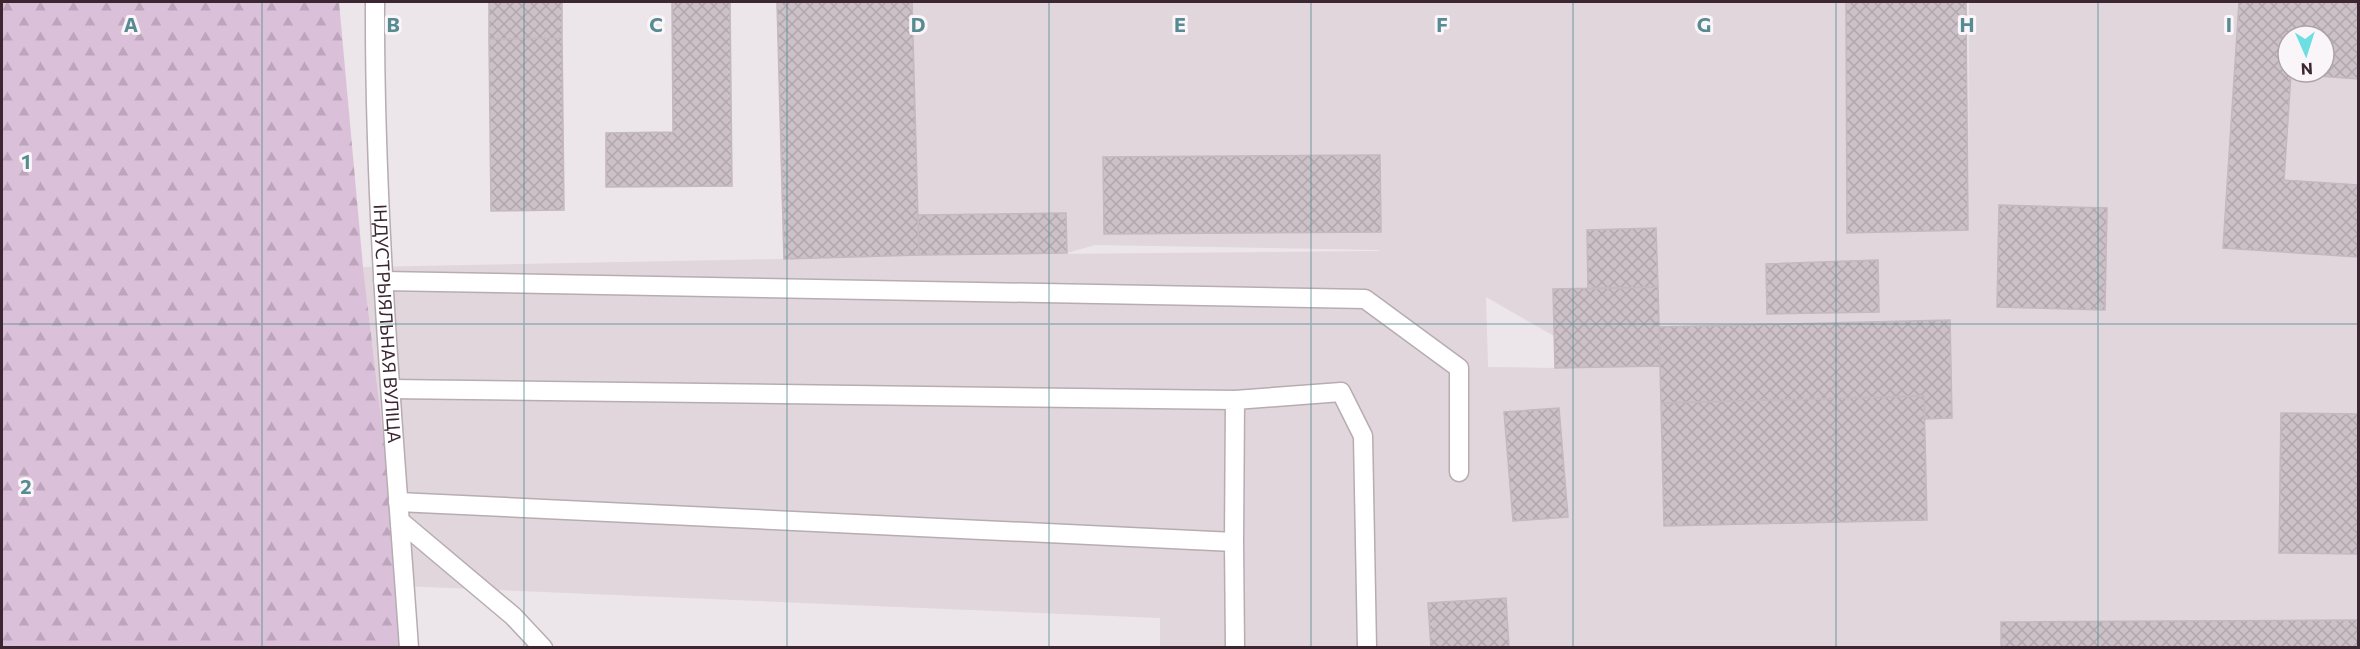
<svg xmlns="http://www.w3.org/2000/svg" width="2360" height="649" font-family="Commissioner,sans-serif">
	<style>
		.built { fill: #e0d6dc; fill-rule: evenodd }
		.forest { fill: url(#forest-firs) }
		.building { fill: url(#building-cross-hatch); stroke: #c5b8c0; stroke-width: 1.5; fill-rule: evenodd }
		.lines { fill: none; stroke-linecap: round; stroke-linejoin: round }
		.lane-casing { stroke: #b7acb2; stroke-width: 21 }
		.street-casing { stroke: #b7acb2; stroke-width: 21 }
		.lane { stroke: #fff; stroke-width: 18 }
		.street { stroke: #fff; stroke-width: 18 }
		.grid { fill: none; stroke: #578b92; stroke-width: 1.5; stroke-opacity: 0.55 }
		.labels { text-anchor: middle; stroke-width: 6; stroke-linejoin: round; paint-order: stroke }
		.street-label { font-size: 18px; fill: #3c2631; stroke: #f9f5f8 }
		.grid-label { font-size: 20px; text-anchor: middle; font-weight: bold; fill: #578b92; stroke: #f9f5f8; stroke-width: 6; stroke-linejoin: round; paint-order: stroke }
	</style>
	<defs>
		<pattern id="forest-firs" width="22" height="20" patternUnits="userSpaceOnUse" patternTransform="scale(1.5)"><rect width="22" height="20" fill="#dbc0d9"/><path d="M5 1l3.5 6h-7zM16 11l3.5 6h-7z" fill="#bda5bb"/></pattern>
		<pattern id="building-cross-hatch" width="8" height="8" patternUnits="userSpaceOnUse" patternTransform="scale(1.5)"><rect width="8" height="8" fill="#cdc1c8"/><path d="M0 0l8 8M0 8l8-8" fill="none" stroke="#b1a6ac"/></pattern>
	</defs>
	<rect width="100%" height="100%" fill="#ece5ea"/>
	<path class="built" d="M777 2H1966L1968 157 1969 2H2358V647L1160 648V618L401 586 363 267 783 259 809 256 890 254 783 251ZM2288 36H2324V72H2288ZM1095 245 1379 250V251L1053 254 1067 253ZM1486 297 1554 336 1555 368 1488 367Z"/>
	<path class="forest" d="M2 2H339L363 267 401 586 405 647H2Z"/>
	<path class="building" d="M489 2H562V38L489 39Z
		M672 2H730L732 186 606 187V133L673 132Z
		M777 2H912L919 255 784 259Z
		M1846 2H1966L1968 230 1847 233Z
		M2239 2H2358V79L2291 74 2284 180 2358 185V257L2223 248ZM2288 36H2324V72H2288Z
		M562 38 564 210 491 211 489 39Z
		M1380 155 1381 232 1104 234 1103 157Z
		M1999 205 2107 208 2105 310 1997 307Z
		M1066 213 1067 253 919 255 918 215Z
		M1656 228 1658 287 1588 289 1587 230Z
		M1878 260 1879 312 1767 314 1766 264Z
		M1658 287 1660 366 1555 368 1553 289Z
		M1950 320 1952 418 1925 419 1924 396 1661 403 1659 327Z
		M1924 396 1927 520 1664 526 1661 403Z
		M1559 408 1568 517 1513 521 1504 412Z
		M2281 413 2358 414V554L2279 553Z
		M1506 598 1509 648H1431L1428 603Z
		M2358 620V648H2001V622Z"/>
	<g class="lines">
		<g class="lane-casing">
			<path id="lane" d="M383 281 1365 299 1459 368V472
				M391 389 1235 400 1341 392 1363 436 1367 648
				M398 502 1234 542 1235 648
				M400 521 513 616 543 648
				M1234 542 1235 400"/>
		</g>
		<g class="street-casing">
			<g id="street">
				<path id="s1" d="M375 2C374 217 394 433 409 648"/>
			</g>
		</g>
		<use href="#lane" class="lane"/>
		<use href="#street" class="street"/>
	</g>
	<path class="grid" d="M262 2V648M524 2V648M787 2V648M1049 2V648M1311 2V648M1573 2V648M1836 2V648M2098 2V648M2 324H2358"/>
	<g class="labels">
		<g class="street-label">
			<text dy="6" stroke="none"><textPath href="#s1" startOffset="322">ІНДУСТРЫЯЛЬНАЯ ВУЛІЦА</textPath></text>
		</g>
	</g>
	<g class="grid-label">
		<text x="131" y="32">A</text>
		<text x="393" y="32">B</text>
		<text x="656" y="32">C</text>
		<text x="918" y="32">D</text>
		<text x="1180" y="32">E</text>
		<text x="1442" y="32">F</text>
		<text x="1704" y="32">G</text>
		<text x="1967" y="32">H</text>
		<text x="2229" y="32">I</text>
		<text x="26" y="169">1</text>
		<text x="26" y="494">2</text>
	</g>
	<rect width="2360" height="649" fill="none" stroke="#3c2631" stroke-width="6"/>
	<g transform="translate(2306 54) rotate(177)"><circle r="28" fill="#f9f5f8" stroke="#ada2a8" stroke-width="1.5"/>
	<path d="M0-4.5L10 22L0 15L-10 22Z" fill="#6ddee2"/>
	<text y="-9" font-size="16" font-weight="bold" text-anchor="middle" fill="#3c2631">N</text>
	</g>
</svg>
